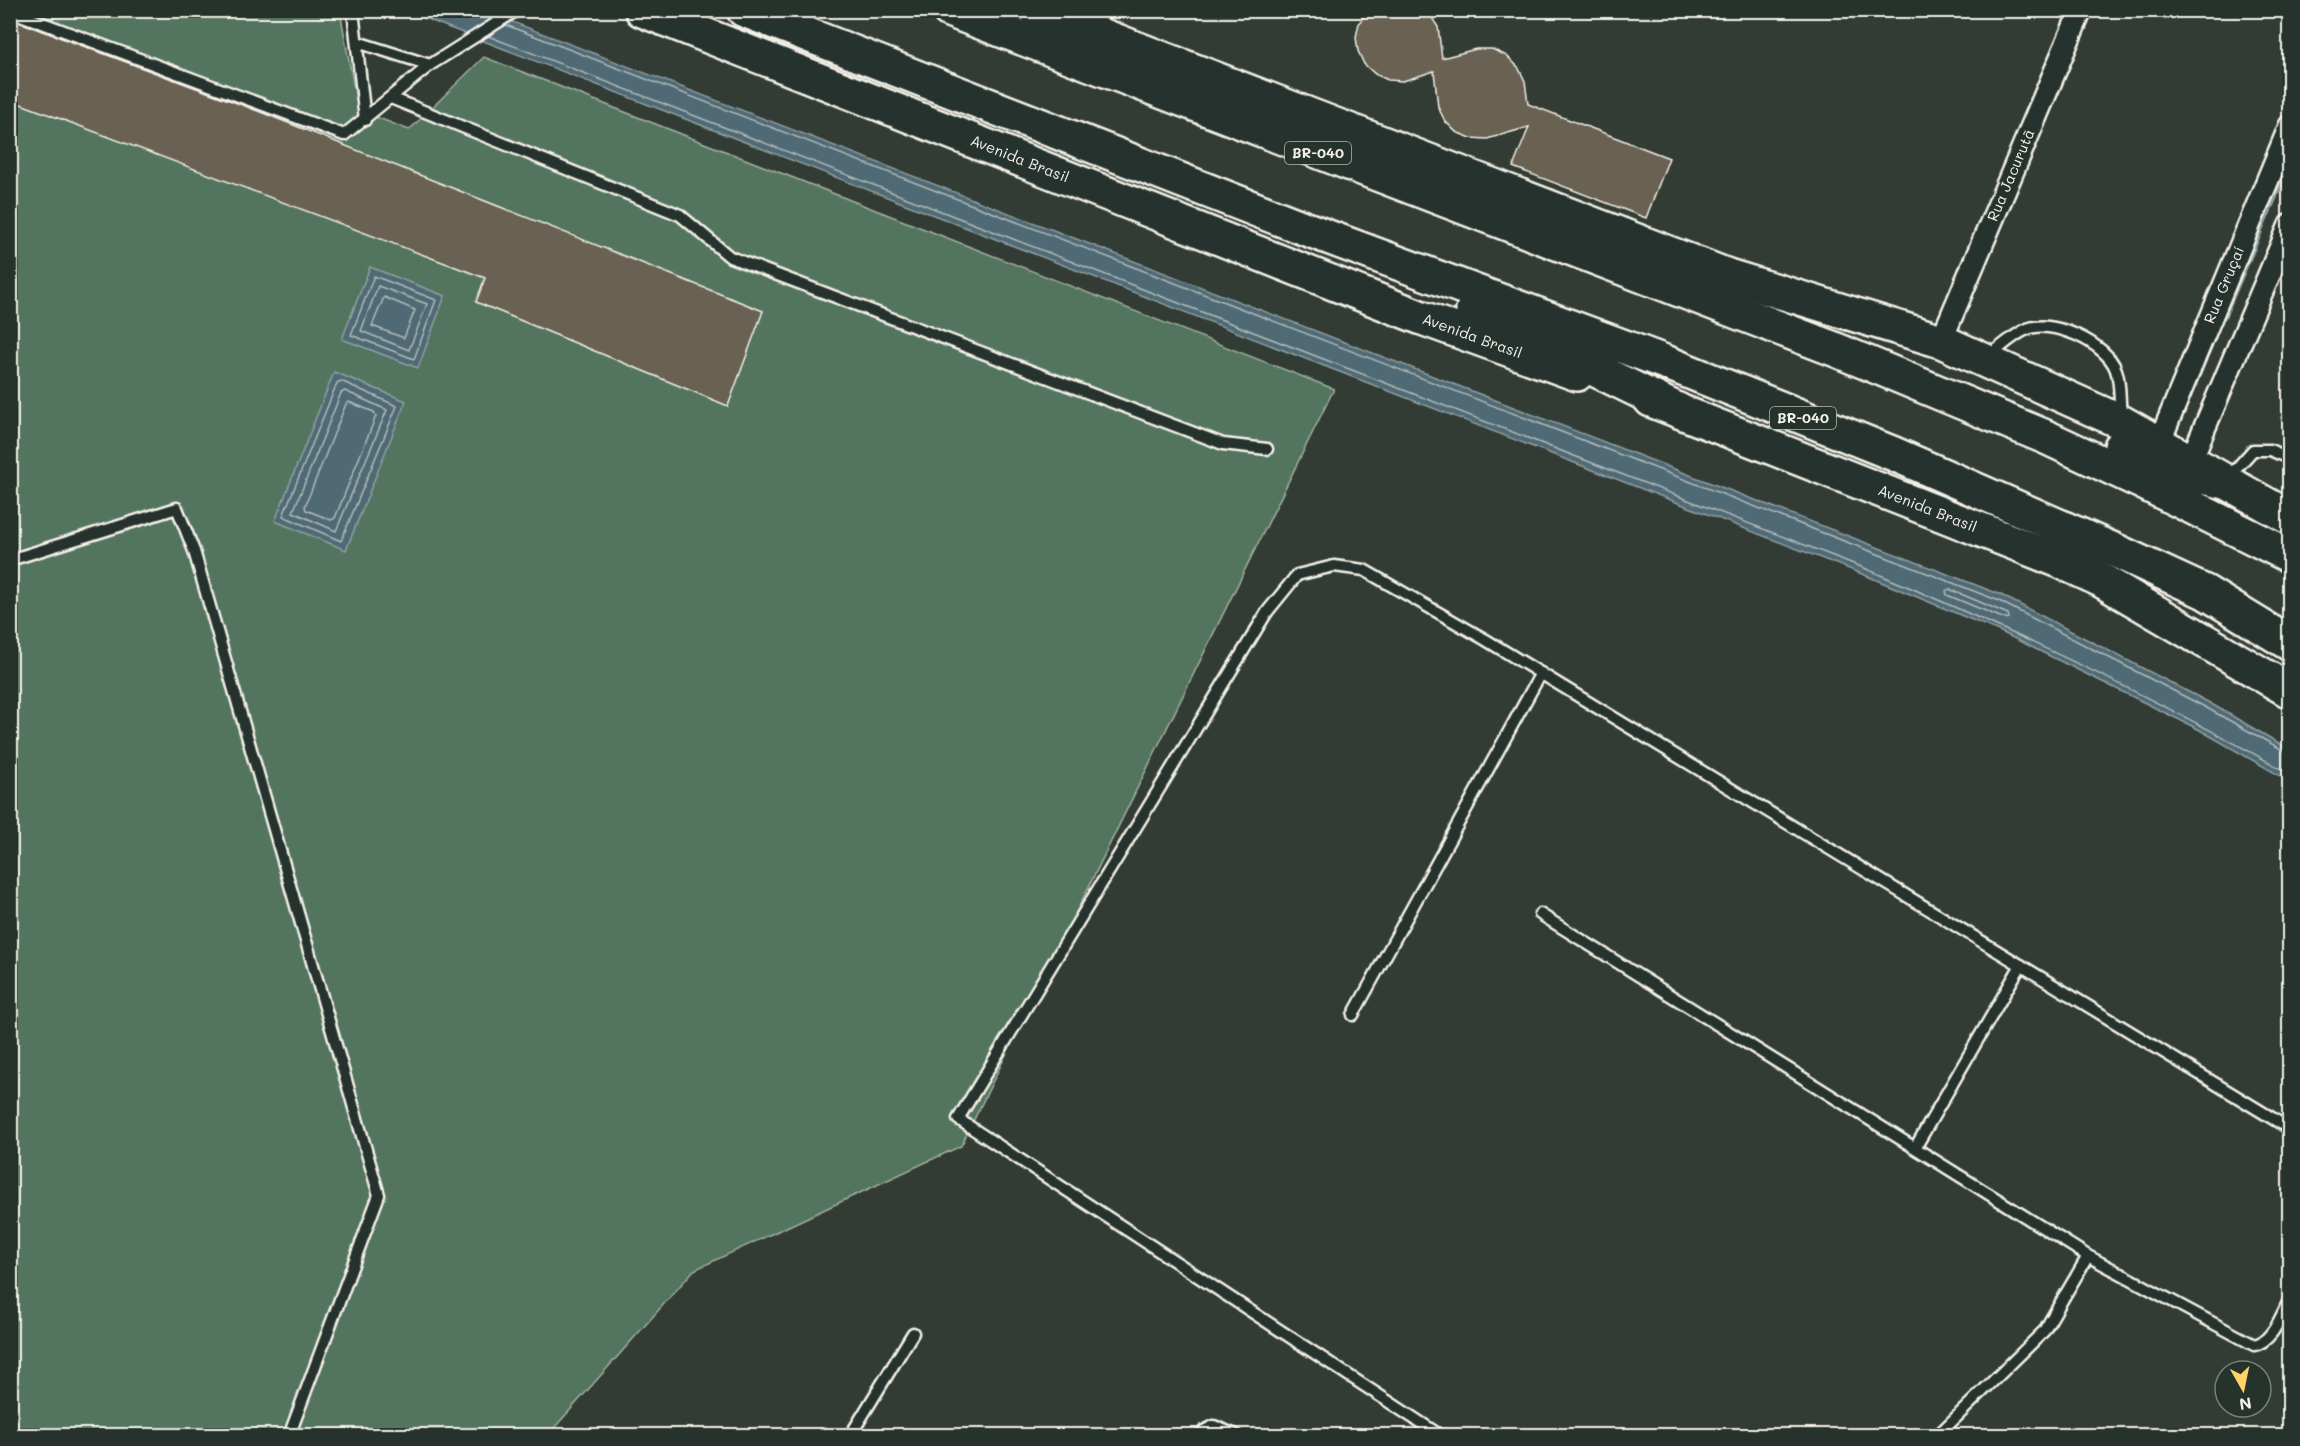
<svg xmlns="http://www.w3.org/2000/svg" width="2300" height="1446" font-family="Mali,sans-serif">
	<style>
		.green { fill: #53745f; stroke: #a4b2a4; stroke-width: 1.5 }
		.water { fill: #4f6a75; stroke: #91a0a3; stroke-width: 1.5 }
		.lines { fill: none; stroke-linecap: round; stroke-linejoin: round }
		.shore { stroke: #b2bbba; stroke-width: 1.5 }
		.stream { stroke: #91a0a3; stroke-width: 7 }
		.building { fill: #696252; stroke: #f4f1e8; stroke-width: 1.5 }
		.service-casing { stroke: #f4f1e8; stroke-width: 15 }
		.minor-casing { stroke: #f4f1e8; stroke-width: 26 }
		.trunk-casing { stroke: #f4f1e8; stroke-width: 38 }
		.motorway-casing { stroke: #f4f1e8; stroke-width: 38 }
		.service { stroke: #26332d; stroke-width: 10 }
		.minor { stroke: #26332d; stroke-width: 21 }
		.trunk { stroke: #26332d; stroke-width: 33 }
		.motorway { stroke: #26332d; stroke-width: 33 }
		.labels { text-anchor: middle; stroke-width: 4.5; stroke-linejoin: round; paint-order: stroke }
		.shield { fill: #26332d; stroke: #b6b8b0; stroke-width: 1.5 }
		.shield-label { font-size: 14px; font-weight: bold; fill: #f4f1e8 }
		.street-label { font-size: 15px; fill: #f4f1e8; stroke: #26332d }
	</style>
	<rect width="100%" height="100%" fill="#333c34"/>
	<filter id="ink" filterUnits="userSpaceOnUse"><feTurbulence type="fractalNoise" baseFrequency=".0167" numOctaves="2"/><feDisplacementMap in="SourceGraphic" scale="12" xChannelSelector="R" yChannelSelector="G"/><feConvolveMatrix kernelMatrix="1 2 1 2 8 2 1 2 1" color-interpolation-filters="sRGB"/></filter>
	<g filter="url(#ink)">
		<path class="green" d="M11 11H340L358 110 409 130 484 57 1334 389 961 1146 694 1270 548 1435H11Z"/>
		<path class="water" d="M406 11H484L1999 594 2208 702 2289 749V781L2198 729 2001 632 1862 574Z
			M370 267 445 296 418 368 342 339Z
			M334 372 406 401 346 550 275 521Z"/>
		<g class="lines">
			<path class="shore" d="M506 25 1997 600 2205 707 2290 754
				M488 36 1864 568C2011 630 2151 695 2290 774
				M374 276 436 300 414 359 351 335Z
				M378 286 427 304 409 350 361 331Z
				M384 297 415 310 404 338 372 326Z
				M341 381 397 406 341 541 283 516 337 383Z
				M345 391 387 410 336 531 293 512 341 393Z
				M349 402 374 412 376 416 335 518 331 520 306 510 305 506 346 404Z
				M1949 589 2008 614 2009 618 2005 619 1947 595 1946 591Z"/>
			<path class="stream" d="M2223 316 2290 160"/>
		</g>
		<path class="building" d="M1368 10H1427L1438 27 1442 58 1476 49H1492L1507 56 1518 67 1525 81 1528 104 1669 158 1646 218 1513 167 1529 127 1487 139 1471 138 1456 132 1445 121 1438 107 1434 71 1403 81 1388 80 1375 74 1364 64 1358 51 1356 37 1359 23Z
			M10 19 245 106 763 311 728 406 476 302 485 278 10 100Z"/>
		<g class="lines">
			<g class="service-casing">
				<path id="service" d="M353 10 365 120
					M10 11 344 135 430 65 514 12 524 10
					M357 42 430 65
					M391 98 680 215 730 257 1223 444 1267 449
					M1987 357C1999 349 2012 336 2025 330 2050 317 2107 343 2116 370 2121 383 2119 402 2121 416
					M2227 479 2253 450H2270L2290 459
					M10 560 177 508 194 551 379 1195 289 1436
					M1540 914 2088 1256
					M1353 1015 1541 673
					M1915 1148 2021 965
					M850 1436 913 1333
					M1201 1436 1204 1431 1214 1426 1238 1436
					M1441 1436 958 1119 1267 612 1297 575 1334 566 1364 570 1486 640 2290 1129
					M1937 1436 2044 1331 2088 1256 2254 1345C2273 1342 2281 1315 2290 1299"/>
			</g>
			<g class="minor-casing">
				<g id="minor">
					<path id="s1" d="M1941 341 2081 10"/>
					<path id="s2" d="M2159 443 2290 126"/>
					<path d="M2191 460 2290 225"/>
				</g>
			</g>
			<g class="trunk-casing">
				<g id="trunk">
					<path id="s3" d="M642 10 1422 318 1577 374"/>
					<path d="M1036 10 1728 276 1941 341 2121 422 2290 518"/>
					<path id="s4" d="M1651 400 2060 561 2101 580 2290 691"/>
				</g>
			</g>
			<g class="motorway-casing">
				<path id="motorway" d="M744 10 1301 227 1665 362 1894 454 2116 551 2205 592 2290 644
					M949 10 1834 349 2048 438 2142 482 2290 556
					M1473 310 1678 410
					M2121 447 2175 471 2225 482"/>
			</g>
			<use href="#service" class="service"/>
			<use href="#minor" class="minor"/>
			<use href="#trunk" class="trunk"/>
			<use href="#motorway" class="motorway"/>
		</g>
	</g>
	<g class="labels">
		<g class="shield">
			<rect x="1285" y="142" width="66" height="22" rx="4.5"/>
			<rect x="1770" y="407" width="66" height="22" rx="4.5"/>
		</g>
		<g class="shield-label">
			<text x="1318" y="158">BR-040</text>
			<text x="1803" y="423">BR-040</text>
		</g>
		<g class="street-label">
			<text dy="5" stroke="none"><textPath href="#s3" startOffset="406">Avenida Brasil</textPath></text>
			<text dy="5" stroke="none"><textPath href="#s1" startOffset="180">Rua Jacurutã</textPath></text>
			<text dy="5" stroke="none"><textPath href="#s2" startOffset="171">Rua Gruçaí</textPath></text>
			<text dy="5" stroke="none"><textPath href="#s3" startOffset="892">Avenida Brasil</textPath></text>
			<text dy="5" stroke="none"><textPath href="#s4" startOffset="297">Avenida Brasil</textPath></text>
		</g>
	</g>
	<rect width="2300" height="1446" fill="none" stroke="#26332d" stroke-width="36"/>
	<rect x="18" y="18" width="2264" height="1410" fill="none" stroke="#f4f1e8" stroke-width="2" filter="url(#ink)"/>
	<g transform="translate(2243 1389) rotate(171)"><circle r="28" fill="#26332d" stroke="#787f78" stroke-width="1.5"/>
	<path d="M0-4.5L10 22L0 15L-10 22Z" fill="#ffd166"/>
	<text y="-9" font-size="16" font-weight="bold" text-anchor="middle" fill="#f4f1e8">N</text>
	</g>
</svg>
